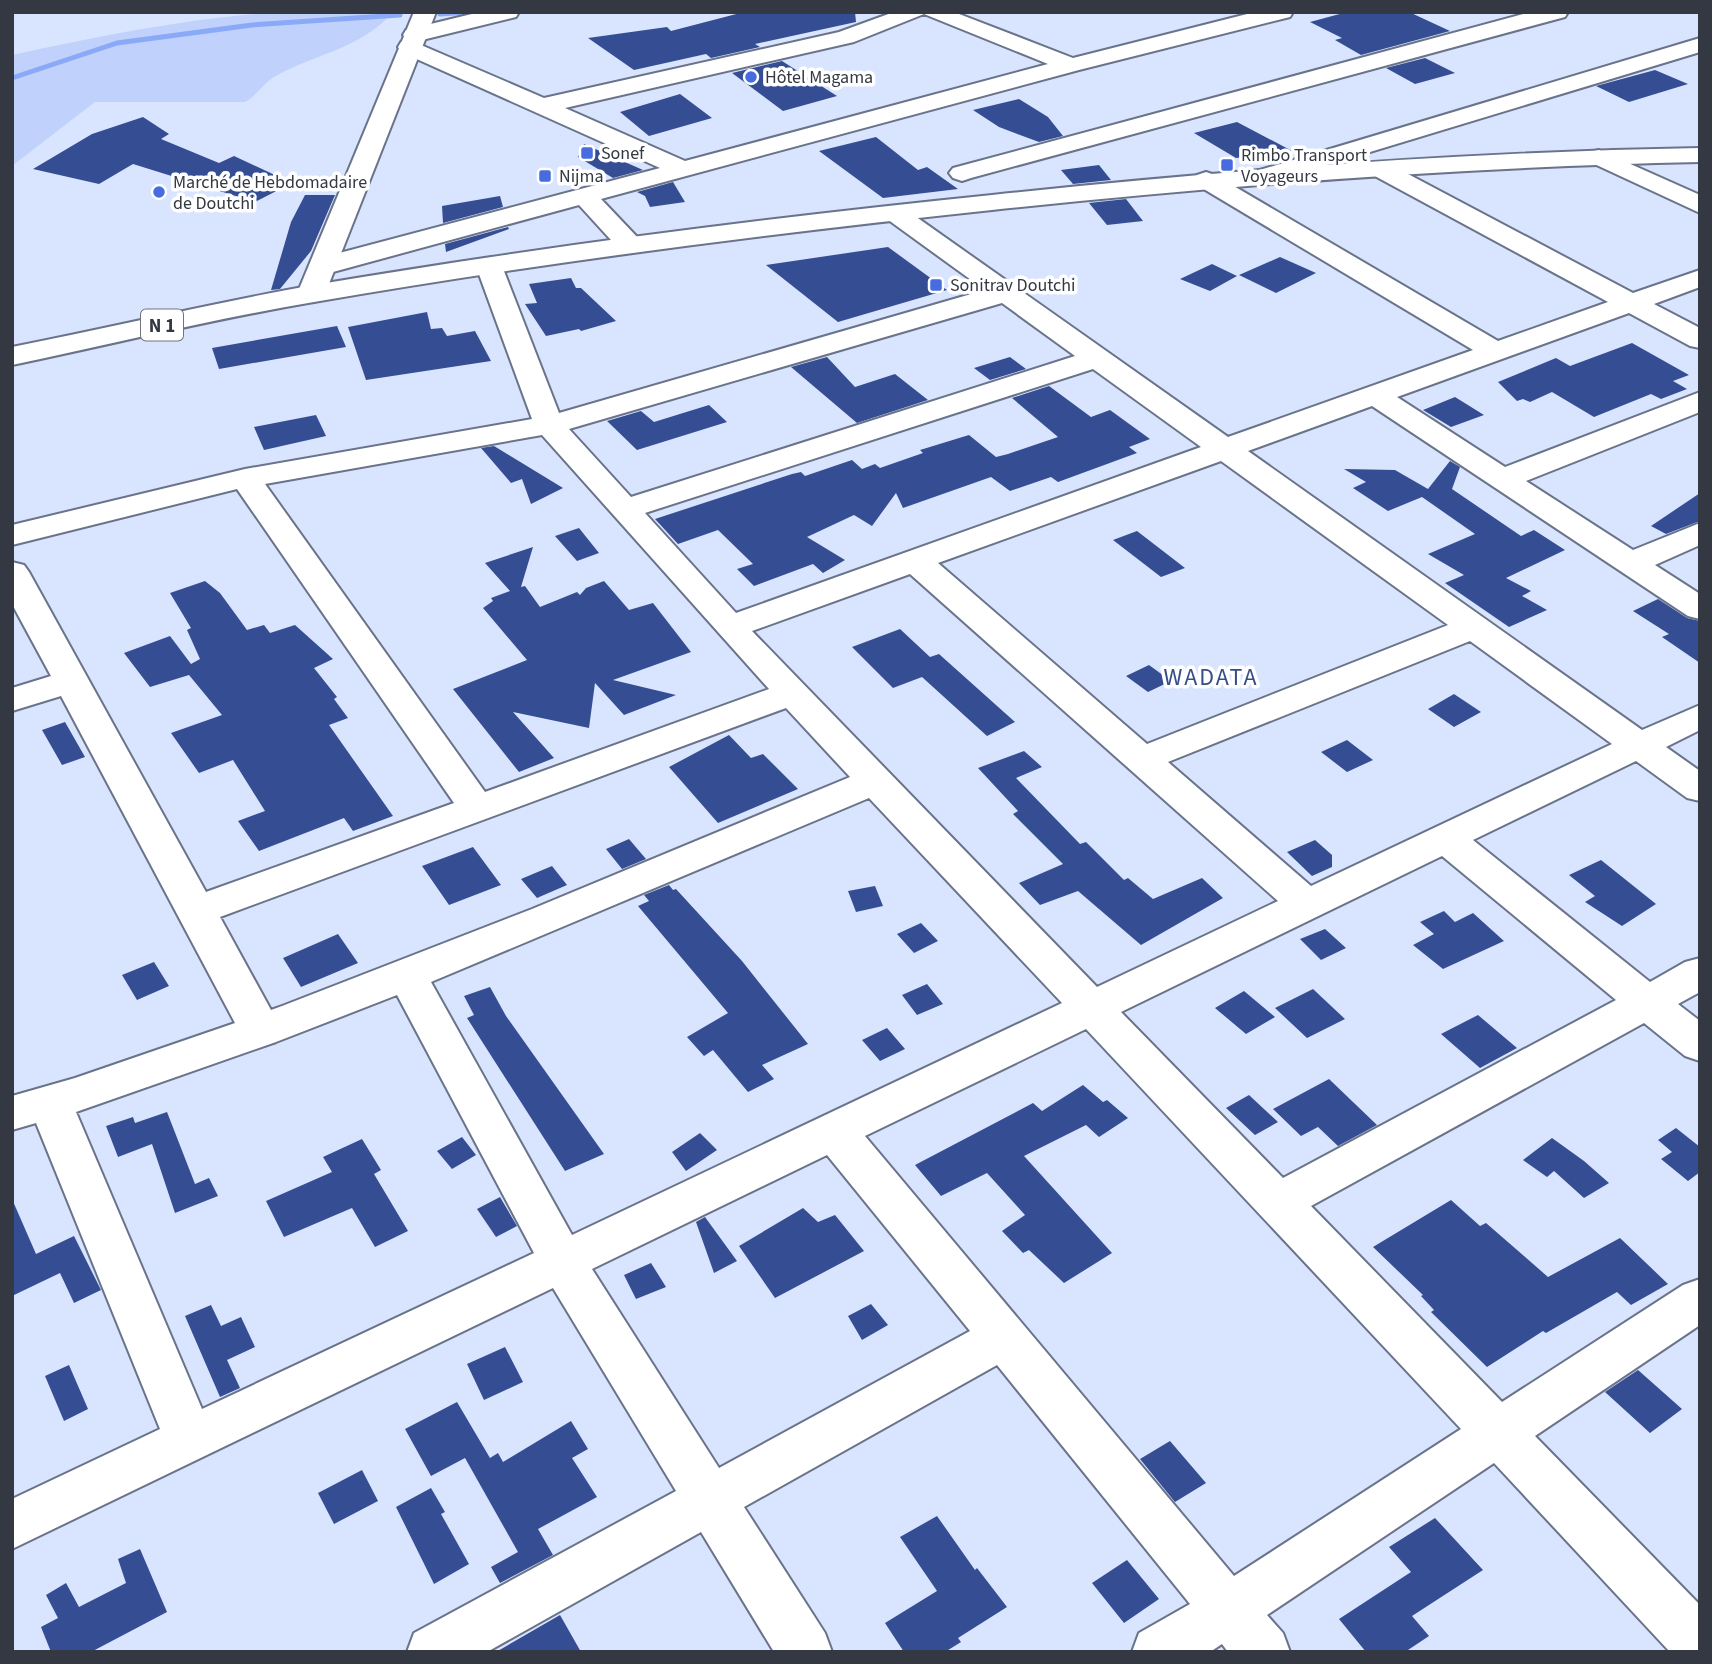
<svg xmlns="http://www.w3.org/2000/svg" width="1712" height="1664" font-family="'Source Sans 3',sans-serif">
	<style>
		.green { fill: #c0d2fc }
		.lines { fill: none; stroke-linecap: round; stroke-linejoin: round }
		.stream { stroke: #8aa9f6; stroke-width: 5 }
		.building { fill: #354e93 }
		.minor-casing { stroke: #69738a; stroke-width: 4 }
		.major-casing { stroke: #69738a; stroke-width: 4 }
		.highway-casing { stroke: #69738a; stroke-width: 4 }
		.minor { fill: #fff; fill-rule: evenodd }
		.major { fill: #fff; fill-rule: evenodd }
		.highway { fill: #fff; fill-rule: evenodd }
		.poi-dot { fill: #466cdf; stroke: #fff; stroke-width: 2.5 }
		.labels { text-anchor: middle; stroke-width: 7; stroke-linejoin: round; paint-order: stroke }
		.far-poi-label { font-size: 18px; fill: #333842; stroke: #fff; text-anchor: start }
		.shield { fill: #fff; stroke: #70747b; stroke-width: 2 }
		.shield-label { font-size: 19px; font-weight: bold; fill: #333842 }
		.quarter-label { font-size: 24px; letter-spacing: 2px; fill: #384e88; stroke: #fff }
	</style>
	<rect width="100%" height="100%" fill="#d9e4ff"/>
	<path class="green" d="M278 12H394C355 52 318 52 274 77 263 84 256 96 245 102H95L12 166V55C99 36 189 18 278 12Z"/>
	<g class="lines">
		<path class="stream" d="M440 14 470 12
			M12 78 117 43 252 25 400 15"/>
	</g>
	<path class="building" d="M744 12H855L856 22 755 44 760 47 711 58 706 54 634 70 588 38 667 27 671 31Z
		M1347 12H1409L1450 31 1361 55 1335 40 1342 38 1310 22Z
		M1425 58 1455 73 1415 84 1386 68Z
		M782 61 837 96 783 111 732 73Z
		M1655 70 1688 84 1629 102 1596 86Z
		M680 94 712 118 649 136 620 112Z
		M1019 99 1048 117 1063 136 1039 142 999 127 973 110Z
		M143 117 169 134 161 139 219 163 234 156 292 183 255 202 133 164 99 184 33 169 92 134Z
		M1237 122 1294 152 1236 158 1194 133Z
		M876 137 918 170 927 167 958 189 883 198 819 151Z
		M584 144 643 170 613 178 578 157Z
		M1099 165 1111 180 1073 184 1061 170Z
		M673 182 685 202 650 207 645 196 637 192Z
		M305 195H335L311 251 280 289 271 290 291 222Z
		M500 196 503 207 443 223 442 206Z
		M1126 199 1143 221 1107 225 1089 203Z
		M508 227 509 229 446 252 445 244Z
		M888 247 947 290 838 322 766 265Z
		M1280 257 1316 273 1276 293 1239 275Z
		M1212 264 1237 276 1210 291 1180 279Z
		M571 278 576 288H581L616 321 581 331 579 329 546 336 525 304 537 303 529 284Z
		M427 312 431 329 442 328 447 336 475 331 491 361 366 380 348 327Z
		M337 326 346 347 219 369 212 348Z
		M1632 343 1689 375 1673 381 1687 389 1661 399 1651 394 1594 417 1552 392 1530 402 1523 399 1517 401 1498 382 1556 358 1570 366Z
		M827 357 855 387 895 374 928 400 857 423 791 367Z
		M1010 357 1026 369 990 380 974 368Z
		M1049 386 1091 417 1110 410 1150 439 1129 447 1137 453 1058 482 1051 477 1010 491 991 477 903 508 896 493 872 526 854 515 807 537 845 560 823 573 813 564 754 586 737 569 753 564 718 530 678 544 655 519 792 474 801 472 805 476 852 460 862 469 875 464 880 468 923 453 920 450 969 435 996 457 1008 454 1058 437 1012 398Z
		M1455 397 1484 415 1451 427 1423 410Z
		M709 405 727 422 637 450 607 421 641 411 654 422Z
		M316 415 326 436 264 450 254 427Z
		M494 446 563 488 531 504 522 479 511 483 481 448Z
		M1450 461 1460 467 1452 489 1521 536 1534 530 1565 550 1506 578 1531 591 1522 596 1547 610 1509 627 1445 583 1464 575 1428 554 1475 534 1422 497 1388 511 1353 488 1366 482 1344 469 1395 470 1428 489Z
		M1700 493V521L1666 534 1651 526Z
		M579 528 599 553 577 561 555 536Z
		M1137 531 1185 568 1161 577 1113 540Z
		M533 547 521 587 525 586 540 607 577 592 580 595 586 588 604 581 629 610 653 603 691 652 613 680 676 695 624 715 595 683 589 728 513 712 554 758 519 772 453 689 527 660 483 608 493 601 491 598 510 591 485 563Z
		M205 581 220 593 247 630 264 625 270 633 295 625 333 659 314 668 337 697 334 699 348 718 329 725 393 816 353 831 344 818 259 851 238 821 265 811 233 760 199 773 171 733 222 715 189 675 150 687 124 653 170 636 191 664 200 659 187 630 191 628 170 593Z
		M1658 599 1687 618 1700 621V663L1662 637 1669 634 1633 611Z
		M900 629 930 657 939 654 1015 722 987 736 922 677 893 688 852 647Z
		M1149 665 1171 681 1148 692 1126 676Z
		M1454 694 1481 712 1454 727 1428 709Z
		M65 722 85 757 62 765 42 730Z
		M729 735 751 758 763 754 798 789 718 823 669 767Z
		M1347 740 1373 760 1347 772 1321 752Z
		M1024 751 1042 767 1016 778 1080 844 1086 842 1124 880 1128 878 1153 899 1202 878 1223 898 1141 945 1078 891 1040 905 1019 883 1063 864 1013 814 1018 811 978 768Z
		M629 839 646 859 622 869 606 849Z
		M1315 840 1332 855V867L1312 876 1287 852Z
		M473 847 501 885 449 905 422 866Z
		M1601 860 1656 904 1622 926 1585 902 1595 896 1569 875Z
		M552 866 567 885 537 898 521 879Z
		M669 885 673 890 676 889 742 961 808 1044 762 1065 774 1079 748 1092 713 1050 704 1056 687 1037 728 1013 638 906 649 901 644 895Z
		M875 886 883 906 856 912 848 891Z
		M1444 911 1455 922 1473 913 1504 941 1443 969 1413 945 1434 934 1420 922Z
		M921 923 938 941 914 953 897 934Z
		M1325 929 1346 948 1321 960 1300 939Z
		M338 934 358 963 301 987 283 958Z
		M154 962 169 986 137 1000 122 975Z
		M927 984 943 1004 917 1015 902 995Z
		M490 987 506 1016 604 1154 565 1171 467 1018 474 1015 464 996Z
		M1313 989 1345 1019 1307 1038 1275 1008Z
		M1244 991 1275 1017 1246 1034 1215 1008Z
		M1478 1015 1517 1048 1480 1068 1441 1034Z
		M887 1028 905 1049 880 1061 862 1040Z
		M1329 1079 1377 1125 1338 1146 1318 1127 1301 1136 1273 1109Z
		M1083 1085 1103 1102 1107 1100 1128 1118 1099 1137 1086 1125 1024 1156 1112 1253 1064 1283 1029 1250 1023 1253 1002 1231 1025 1215 987 1173 941 1196 915 1165 1033 1103 1042 1111Z
		M1249 1095 1278 1122 1255 1135 1226 1108Z
		M167 1112 195 1184 209 1178 218 1196 175 1213 152 1144 118 1157 106 1126 133 1117 135 1123Z
		M1676 1128 1700 1147V1172L1688 1181 1661 1159 1672 1152 1658 1140Z
		M700 1133 717 1150 686 1171 672 1152Z
		M462 1137 476 1155 452 1169 437 1151Z
		M1552 1138 1584 1161 1609 1183 1584 1198 1554 1171 1547 1177 1523 1160Z
		M362 1139 381 1170 374 1174 408 1231 375 1247 352 1208 284 1237 266 1201 332 1172 323 1157Z
		M500 1197 517 1226 496 1237 477 1209Z
		M12 1199 36 1254 74 1236 101 1290 74 1303 60 1273 12 1296Z
		M1451 1200 1480 1226 1486 1223 1548 1277 1620 1238 1668 1284 1631 1305 1617 1292 1546 1333 1543 1331 1487 1367 1431 1312 1434 1310 1421 1296 1423 1295 1373 1247Z
		M803 1208 818 1222 835 1215 864 1251 775 1298 739 1246Z
		M705 1217 737 1261 714 1273 696 1222Z
		M651 1263 666 1287 636 1299 624 1275Z
		M871 1304 888 1325 862 1340 848 1316Z
		M211 1305 221 1326 241 1317 255 1347 227 1360 240 1388 220 1397 185 1316Z
		M505 1347 523 1382 484 1400 467 1364Z
		M69 1365 88 1409 64 1421 45 1376Z
		M1638 1370 1682 1409 1650 1433 1605 1392Z
		M457 1402 490 1458 498 1453 503 1462 571 1421 588 1449 572 1458 597 1497 538 1529 553 1555 500 1583 491 1567 518 1552 465 1458 431 1476 405 1429Z
		M1170 1441 1206 1483 1175 1502 1140 1459Z
		M362 1470 378 1501 334 1524 318 1493Z
		M431 1488 445 1512 441 1514 469 1564 434 1584 396 1507Z
		M937 1516 975 1570 977 1568 1007 1607 958 1638 961 1642 945 1652H904L885 1623 937 1591 900 1537Z
		M1435 1518 1483 1570 1412 1616 1429 1636 1405 1652H1366L1339 1619 1411 1572 1389 1547Z
		M140 1549 167 1612 91 1652H51L41 1627 58 1618 46 1595 66 1583 79 1607 126 1583 118 1559Z
		M1127 1560 1159 1599 1124 1623 1092 1583Z
		M560 1615 581 1652H496Z"/>
	<g class="lines">
		<g class="minor-casing">
			<path id="minor" d="M480 12H519L516 17 414 42 544 98 839 32 894 12H954L1073 58 1255 12H1293L1290 17 1079 70 601 199 639 239 643 245 639 251 630 253 621 251 579 205 333 272 323 274 313 272 310 266 313 260 660 168 401 52 398 47 401 42 409 40 403 35 406 30ZM924 14 1048 64 685 161 565 108 854 42Z
				M1531 12H1568L1565 17 971 178 962 181 953 178 949 173 953 168Z
				M1700 38V52L1271 182 1262 185 1253 182 1249 177 1253 172Z
				M1599 150 1700 195V213L1590 162 1587 157 1590 152Z
				M1382 162 1391 165 1633 293 1700 270V287L1654 304 1700 328V348L1690 346 1629 313 1397 397 1505 467 1700 392V412L1526 481 1633 550 1700 523V545L1655 565 1700 594V619L1688 616 1372 406 1248 451 1642 730 1700 705V730L1666 747 1700 771V801L1687 798 1636 761 1473 840 1650 982 1685 962 1700 958V992L1678 1004 1700 1021V1061L1685 1056 1644 1023 1311 1206 1502 1402 1683 1285 1700 1279V1325L1535 1436 1700 1605V1652H1670L1494 1463 1267 1615 1283 1633 1290 1652H1228L1222 1644 1210 1652H1132L1139 1633 1190 1604 997 1365 744 1507 825 1633 832 1652H774L701 1532 487 1652H407L414 1633 676 1491 553 1288 12 1549V1499L160 1429 36 1123 12 1130V1096L75 1078 235 1023 61 696 12 711V688L51 676 12 604V562L24 565 29 572 206 892 454 803 237 489 12 545V525L245 469 532 419 476 266 479 260 489 258 499 260 502 266 559 413 985 290 887 219 883 214 887 209 896 206 905 209 1228 437 1473 350 1197 185 1193 180 1197 175 1206 172 1215 175 1498 341 1608 302 1373 175 1369 170 1373 165ZM1002 303 1075 356 631 497 569 429ZM1093 369 1201 447 736 613 645 513ZM542 435 769 689 485 792 265 484ZM1221 461 1448 625 1147 744 938 563ZM910 574 1278 901 1097 987 752 631ZM1470 641 1612 744 1311 886 1168 762ZM786 708 850 777 532 909 282 1006 271 1010 220 917ZM869 798 1062 1003 572 1235 431 982ZM1442 856 1616 1000 1283 1178 1121 1012ZM397 995 534 1253 202 1409 76 1112 276 1042ZM1086 1029 1461 1429 1234 1576 865 1136ZM827 1155 970 1331 719 1468 592 1269Z"/>
		</g>
		<g class="major-casing">
			<path id="major" d="M414 12H436L325 294 321 300 311 302 301 300 297 294Z"/>
		</g>
		<g class="highway-casing">
			<path id="highway" d="M1700 148V162C1463 167 1227 185 992 210 765 234 538 263 314 302 213 319 113 344 12 365V347C113 327 213 303 314 285 539 247 765 218 992 195 1227 170 1463 152 1700 148Z"/>
		</g>
		<use href="#minor" class="minor"/>
		<use href="#major" class="major"/>
		<use href="#highway" class="highway"/>
	</g>
	<g class="poi-dot">
		<circle cx="751" cy="77" r="7"/>
		<rect x="580" y="146" width="14" height="14" rx="3.5"/>
		<rect x="1220" y="158" width="14" height="14" rx="3.5"/>
		<rect x="538" y="169" width="14" height="14" rx="3.5"/>
		<circle cx="159" cy="192" r="7"/>
		<rect x="929" y="278" width="14" height="14" rx="3.5"/>
	</g>
	<g class="labels">
		<g class="far-poi-label">
			<text x="765" y="83">Hôtel Magama</text>
			<text x="601" y="159">Sonef</text>
			<text x="1241" y="161">Rimbo Transport<tspan x="1241" dy="21">Voyageurs</tspan></text>
			<text x="559" y="182">Nijma</text>
			<text x="173" y="188">Marché de Hebdomadaire<tspan x="173" dy="21">de Doutchi</tspan></text>
			<text x="950" y="291">Sonitrav Doutchi</text>
		</g>
		<rect class="shield" x="141" y="309.5" width="42" height="31" rx="5"/>
		<g class="shield-label">
			<text x="162" y="332">N 1</text>
		</g>
		<g class="quarter-label">
			<text x="1211" y="685">WADATA</text>
		</g>
	</g>
	<rect width="1712" height="1664" fill="none" stroke="#333842" stroke-width="28"/>
</svg>
